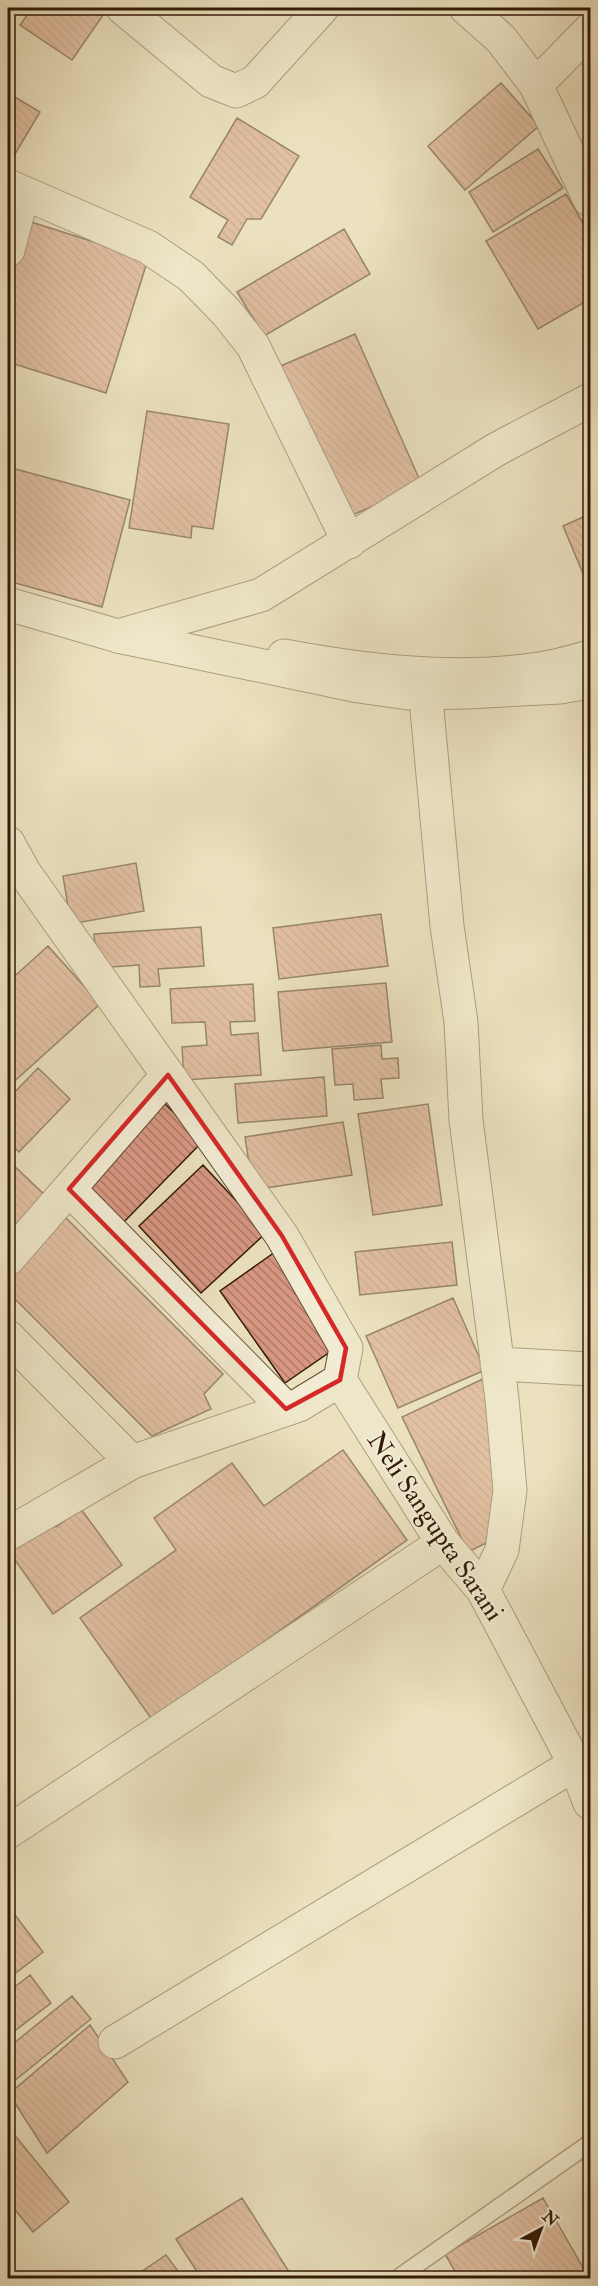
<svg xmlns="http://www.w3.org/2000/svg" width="598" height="2286" font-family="'IM FELL Double Pica',serif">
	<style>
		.building { fill: url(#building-back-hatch); stroke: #331a07; stroke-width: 1.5 }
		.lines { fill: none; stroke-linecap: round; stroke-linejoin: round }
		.service-casing { stroke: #614c35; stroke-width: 19 }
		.minor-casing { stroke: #614c35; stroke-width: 35 }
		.tertiary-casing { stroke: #614c35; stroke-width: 35 }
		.service { stroke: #f2ecd5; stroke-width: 16 }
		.minor { stroke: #f2ecd5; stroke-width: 33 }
		.tertiary { stroke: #f2ecd5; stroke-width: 33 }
		.marked { fill: none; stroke: #d62828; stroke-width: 4.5; stroke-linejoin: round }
		.labels { text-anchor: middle; stroke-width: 4.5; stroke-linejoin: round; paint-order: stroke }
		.street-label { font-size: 26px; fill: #331a07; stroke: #f2ecd5 }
	</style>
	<defs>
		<pattern id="building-back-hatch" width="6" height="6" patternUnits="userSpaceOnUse" patternTransform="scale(1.5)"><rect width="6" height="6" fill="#d79781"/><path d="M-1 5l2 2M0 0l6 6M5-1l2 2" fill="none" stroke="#af7a68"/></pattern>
	</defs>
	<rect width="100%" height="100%" fill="#ebe1be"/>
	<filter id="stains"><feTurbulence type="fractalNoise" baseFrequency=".00333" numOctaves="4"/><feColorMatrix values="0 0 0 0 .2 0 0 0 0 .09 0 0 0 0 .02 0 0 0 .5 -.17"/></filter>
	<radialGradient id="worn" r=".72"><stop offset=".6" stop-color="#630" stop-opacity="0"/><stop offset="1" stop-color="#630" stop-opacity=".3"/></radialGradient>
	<path class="building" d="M32 8H108L72 60 20 25Z
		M501 83 539 126 465 190 428 146Z
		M8 93 40 112 8 166Z
		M237 118 299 156 261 219H247L232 245 218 237 228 220 190 197Z
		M538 149 563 188 493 232 469 192Z
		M566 194 590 235V299L538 329 486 241Z
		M28 221 148 259 106 393 8 362V287Z
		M344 229 370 274 264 336 237 292Z
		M355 334 422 485 343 519 276 368Z
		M147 411 229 424 213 529 192 526 191 538 129 528Z
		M8 467 130 500 102 607 8 581Z
		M590 514V590L563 526Z
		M136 863 144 911 71 924 63 876Z
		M381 914 388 966 279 979 273 928Z
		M201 927 204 966 158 969 160 986 140 987 139 965 97 968 94 934Z
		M48 946 100 1004 8 1087V982Z
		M386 983 392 1042 283 1051 278 992Z
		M253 984 255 1021 230 1022 231 1035 258 1033 261 1075 184 1080 182 1047 207 1045 205 1022 172 1023 170 989Z
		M381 1045 382 1059 398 1058 399 1078 381 1079 383 1098 354 1100 353 1084 335 1085 332 1049Z
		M38 1068 70 1099 19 1152 8 1141V1099Z
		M324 1077 327 1116 238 1123 235 1084Z
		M162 1101 203 1141 122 1224 81 1184Z
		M428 1104 442 1205 373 1215 358 1114Z
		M343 1122 352 1175 253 1190 245 1137Z
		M8 1160 47 1197 8 1238Z
		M203 1165 266 1233 201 1293 139 1226Z
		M65 1217 223 1374 204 1394 211 1409 152 1436 8 1292V1275Z
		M452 1242 457 1285 360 1295 355 1252Z
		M275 1252 340 1345 285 1383 220 1291Z
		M453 1298 485 1370 398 1408 366 1336Z
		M485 1378 498 1537 468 1552 402 1417Z
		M343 1450 407 1540 153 1721 80 1618 176 1550 154 1518 232 1463 264 1506Z
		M81 1509 122 1565 53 1614 8 1550 50 1519 56 1527Z
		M15 1915 43 1952 8 1979V1920Z
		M30 1975 51 2003 8 2036V1992Z
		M72 1996 91 2019 8 2086V2048Z
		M90 2025 128 2082 47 2153 9 2094Z
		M8 2127 69 2202 33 2232 8 2201Z
		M242 2198 293 2278H201L176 2239Z
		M543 2198 589 2278H446L456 2273 445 2254Z
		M166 2255 183 2278H132Z"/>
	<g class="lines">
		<g class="service-casing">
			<path id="service" d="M398 2278 590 2143"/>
		</g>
		<g class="minor-casing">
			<path id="minor" d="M123 8 211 81 236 91 255 82 322 8
				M466 8 501 39 536 85 590 200
				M536 85 590 30
				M8 186 148 247 191 276 227 313 253 346 349 542
				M8 250 23 193
				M118 636 261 595 497 449 590 400
				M284 656C365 671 450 681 532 670 552 668 571 662 590 657
				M427 710 447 926 461 1022 466 1120 502 1399 510 1490 502 1550 483 1590
				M8 843 24 872 282 1236 346 1348 340 1380 299 1405 132 1462 8 1534
				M69 1189 286 1409
				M8 1259 168 1075
				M8 1337 132 1462
				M497 1364 590 1369
				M340 1380 443 1543 483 1590 575 1764 590 1803
				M8 1832 443 1543
				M115 2042 575 1764"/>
		</g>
		<g class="tertiary-casing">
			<path id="tertiary" d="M8 604 118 636 359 686 408 693 466 692 560 687 590 682"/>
		</g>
		<use href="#service" class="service"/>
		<use href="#minor" class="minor"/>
		<use href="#tertiary" class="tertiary"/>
	</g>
	<path d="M0 0H598V2286H0ZM168 1075 282 1236 346 1348 340 1380 286 1409 69 1189Z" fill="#ebe1be" fill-opacity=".55" fill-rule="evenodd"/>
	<path class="marked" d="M168 1075 282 1236 346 1348 340 1380 286 1409 69 1189Z"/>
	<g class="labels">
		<g class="street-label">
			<text transform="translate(436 1526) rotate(56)" y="9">Neli Sangupta Sarani</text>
		</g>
	</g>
	<rect width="598" height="2286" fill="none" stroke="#ebe1be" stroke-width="30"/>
	<rect x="9" y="9" width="580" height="2268" fill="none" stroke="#331a07" stroke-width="3"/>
	<rect x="15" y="15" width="568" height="2256" fill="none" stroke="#331a07" stroke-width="1.5"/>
	<g transform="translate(541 2229) rotate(41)" stroke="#f2ecd5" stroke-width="4.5" paint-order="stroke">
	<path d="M0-4.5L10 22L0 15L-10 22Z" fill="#331a07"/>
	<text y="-9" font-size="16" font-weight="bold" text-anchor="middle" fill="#331a07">N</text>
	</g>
	<rect width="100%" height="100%" filter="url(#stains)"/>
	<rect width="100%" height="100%" fill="url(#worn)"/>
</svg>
